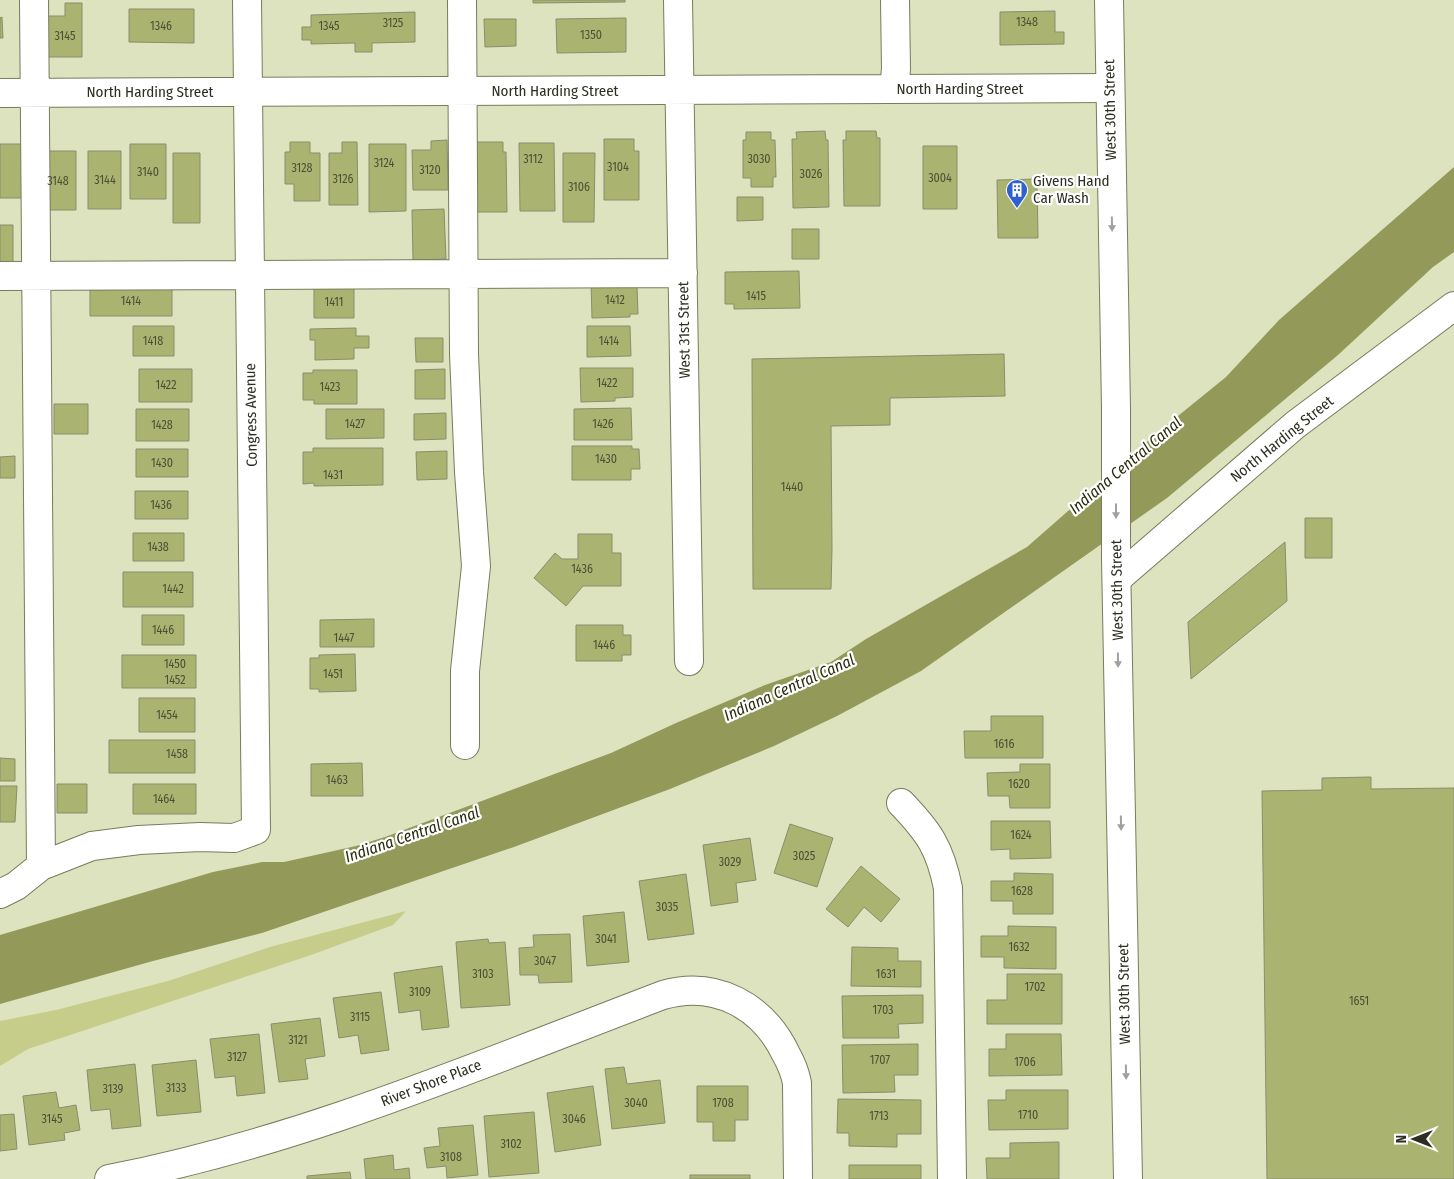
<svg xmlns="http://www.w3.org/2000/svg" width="1454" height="1179" font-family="'Fira Sans Condensed',sans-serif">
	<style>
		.green { fill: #c6cd8b }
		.water { fill: #939a59 }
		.building { fill: #abb371; stroke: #898d6d }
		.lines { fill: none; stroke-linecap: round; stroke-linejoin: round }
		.minor-casing { stroke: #787c5c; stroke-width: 30 }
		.major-casing { stroke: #787c5c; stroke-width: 30 }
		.minor { stroke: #fff; stroke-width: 28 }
		.major { stroke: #fff; stroke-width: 28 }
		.oneway { fill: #a0a19b }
		.labels { text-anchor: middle; stroke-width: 4.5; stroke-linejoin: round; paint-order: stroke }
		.number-label { font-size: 12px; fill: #4c4f35 }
		.street-label { font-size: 15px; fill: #2d2e21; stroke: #fff }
		.poi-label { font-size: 15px; fill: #2d2e21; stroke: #fff; text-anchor: start }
		.water-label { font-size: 16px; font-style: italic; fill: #2a2d0f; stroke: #fff }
	</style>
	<rect width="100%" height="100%" fill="#dde2bf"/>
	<path class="green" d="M406 911 393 925 311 955 28 1049 0 1066V1021L56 1010 168 981 270 947Z"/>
	<path class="water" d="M1454 167V252L1433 267 1338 355 1167 498 921 671 837 716 774 746 670 789 514 847 262 933 153 961 0 1004V935L213 872 262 862H284L356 846 385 837 611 753 676 723 765 685 831 662 866 639 1027 547 1157 433 1226 377 1279 320Z"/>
	<path class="building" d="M533 0H625V2L533 3Z
		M65 3H82V57H48V16H65Z
		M129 9H194V43L129 42Z
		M1055 11V32H1064V44L1000 45V12Z
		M415 12V42L372 43V52H355V43L311 44V40H302V27H311V15Z
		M2 17 3 38H0V18Z
		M626 18V52L557 53 556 19Z
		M484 19H516V46L485 47Z
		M825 131 826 140H828L829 207 793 208 792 139H797L796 132Z
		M846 131H876L877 138H880V206H844L843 140H846Z
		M746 132H771V140H775L776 177H773V187H751V178H743V140H746Z
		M604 139H634V151H639V200H604Z
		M447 140 448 190H413L412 150H431V141Z
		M290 142H310V153H320V201H294V184H285V152H290Z
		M342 142H357L358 205H329V153H342Z
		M476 142H503V152H506L507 212H471Z
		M519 143H554L555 211H520Z
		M0 144H22V198H0Z
		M130 144H166V199H130Z
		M369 144H406V211L369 212Z
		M923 146H957V209H923Z
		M40 151H76V210H40Z
		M88 151H121V209H88Z
		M173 153H200V223H173Z
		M563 153H595L594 222H563Z
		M1037 179 1038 238H998L997 180Z
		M737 197H763V220L737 221Z
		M444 209 446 259 413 260 412 210Z
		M0 225H13V262H0Z
		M792 229H819V259H792Z
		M799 271 800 308 734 309V304H725V272Z
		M591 282 637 286 638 314H630V317L592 318Z
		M90 286H172V316H90Z
		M354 286V318H314V287Z
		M133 326H174V356H133Z
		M587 326H630L631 356 587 357Z
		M356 328V336H369V348H354V359L315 360V340H310V329Z
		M415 338H443V362H416Z
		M1004 354 1005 396 890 398V425L831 426 832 549 831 589H753L752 359Z
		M580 368H633V397L615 398V401L581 402Z
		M139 369H192V402H139Z
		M445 369V399H415V370Z
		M313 370H357V404H314V400H303V373H313Z
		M54 404H88V434H54Z
		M631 408 632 440H574V409Z
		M136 409H189V441H136Z
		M326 409H384V438L326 439Z
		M446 413V439L414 440V414Z
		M572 446H632V449H639L640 469H631V480H572Z
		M313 448H383V485L314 486V483L303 484V452H313Z
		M136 449H188V477H136Z
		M447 451V479L417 480 416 452Z
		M15 456V478H0V457Z
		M135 491H188V519H135Z
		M1305 518H1332V558H1305Z
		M133 533H184V561H133Z
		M578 534H612V553H621V586H583L566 606 534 578 555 553 562 559H578Z
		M1285 542 1287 601 1191 679 1188 622Z
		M123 572H193V607H123Z
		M142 615H184V645H142Z
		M374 619V647H320V620Z
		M576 625H623V635H631V655H622V661H576Z
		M355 654 356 691 319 692V689H310V658H319V655Z
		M122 655H196V688H122Z
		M139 698H195V732H139Z
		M991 716H1043V758H965L964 731H991Z
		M109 740H195V773H109Z
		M0 758 15 759V781H0Z
		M362 763 363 796H311V764Z
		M1020 764H1050V808H1010L1009 796H988L987 773 1020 772Z
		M1371 777V789L1454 788V1179H1267L1262 791 1322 790V778Z
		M57 784H87V813H57Z
		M133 784H196V814H133Z
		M0 786H17L15 822H0Z
		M991 821H1050L1051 858 1010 859V849L991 850Z
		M790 824 833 838 817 887 774 873Z
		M750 838 756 880 736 883 738 902 711 906 703 845Z
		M861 866 900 899 881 922 864 907 848 927 826 909Z
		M1014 873 1053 874V914H1013V901H991V881H1014Z
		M686 874 694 934 648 940 639 881Z
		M624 912 629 962 587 966 583 916Z
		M1008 926 1056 927V969L1004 968V957H981V936H1008Z
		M570 934 572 982 539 983 538 975H520L519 948 534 947 533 935Z
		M488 939 489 943 505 942 510 1005 461 1008 456 942Z
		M852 947 898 948V961H921V987L851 986Z
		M442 966 449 1027 422 1030 420 1010 399 1013 394 973Z
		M1007 974H1062V1024H987V1000H1007Z
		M381 992 389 1050 361 1054 358 1035 339 1038 333 998Z
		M923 995V1023L898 1024 899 1038H843L842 996Z
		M320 1018 325 1056 305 1059 308 1079 279 1082 271 1024Z
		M259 1034 265 1093 237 1096 235 1076 215 1078 210 1039Z
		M1006 1034H1061L1062 1075 989 1076V1049H1006Z
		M918 1044V1075H894L895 1092 843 1093 842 1045Z
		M196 1060 201 1112 157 1116 152 1065Z
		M135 1064 141 1126 112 1129 110 1109 91 1111 87 1070Z
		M624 1067 627 1084 660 1080 665 1123 612 1129 605 1069Z
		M593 1086 601 1145 555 1152 547 1093Z
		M697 1086H748V1120H735V1141H713V1122H697Z
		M1006 1090H1068V1129L989 1130 988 1100H1006Z
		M56 1092 59 1108 76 1105 80 1130 64 1133 65 1140 29 1145 23 1096Z
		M838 1099 921 1100V1134H897V1147L849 1146V1133H837Z
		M534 1112 539 1173 489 1177 484 1116Z
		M14 1114 17 1149 0 1151V1115Z
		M473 1125 478 1175 447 1178 446 1166 427 1168 424 1148 440 1146 438 1128Z
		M1059 1142V1179H987L986 1158H1010V1143Z
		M393 1155 394 1170 409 1168 410 1179H366L364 1159Z
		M849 1165H921V1179H849Z
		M350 1172 351 1179H307V1176Z
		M690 1175H750V1179H690Z"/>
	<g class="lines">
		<g class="minor-casing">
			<path id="minor" d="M34 0 41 866
				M462 0 464 354 469 472 476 566 465 671V745
				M678 0 689 661
				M894 89 896 69 895 0
				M0 93 1110 88
				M0 276 683 273
				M1117 579 1295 425 1454 306
				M901 803C929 832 940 848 948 888L952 1179
				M0 894 16 886 41 866 92 846 139 840 200 837 234 838 256 830 247 0
				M109 1179C301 1142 481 1064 663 995 716 980 763 1006 786 1054 791 1063 795 1072 797 1083L798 1179"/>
		</g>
		<g class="major-casing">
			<path id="major" d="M1109 0 1116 409V559L1128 1179"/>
		</g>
		<use href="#minor" class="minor"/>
		<use href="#major" class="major"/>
	</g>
	<defs><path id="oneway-solid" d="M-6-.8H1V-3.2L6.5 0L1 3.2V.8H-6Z" transform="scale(1.25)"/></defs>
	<g class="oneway">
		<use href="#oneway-solid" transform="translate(1112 224) rotate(89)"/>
		<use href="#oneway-solid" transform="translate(1116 511) rotate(90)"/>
		<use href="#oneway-solid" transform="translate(1118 660) rotate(89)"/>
		<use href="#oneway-solid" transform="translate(1121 823) rotate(89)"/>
		<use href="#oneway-solid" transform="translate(1126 1072) rotate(89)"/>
	</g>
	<defs>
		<g id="building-pin" transform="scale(1.125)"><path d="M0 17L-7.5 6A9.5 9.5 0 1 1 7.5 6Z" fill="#3061cf" stroke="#fff"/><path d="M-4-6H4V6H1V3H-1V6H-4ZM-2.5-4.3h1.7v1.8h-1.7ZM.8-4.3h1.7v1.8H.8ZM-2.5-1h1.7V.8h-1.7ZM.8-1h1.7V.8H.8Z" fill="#fff"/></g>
	</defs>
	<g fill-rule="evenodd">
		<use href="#building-pin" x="1017" y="190"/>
	</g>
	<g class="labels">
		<g class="number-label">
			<text x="1027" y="26">1348</text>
			<text x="393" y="27">3125</text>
			<text x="161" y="30">1346</text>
			<text x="329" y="30">1345</text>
			<text x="591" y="39">1350</text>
			<text x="65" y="40">3145</text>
			<text x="533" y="163">3112</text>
			<text x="759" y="163">3030</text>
			<text x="384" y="167">3124</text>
			<text x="618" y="171">3104</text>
			<text x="302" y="172">3128</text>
			<text x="430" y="174">3120</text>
			<text x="148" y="176">3140</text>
			<text x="811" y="178">3026</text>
			<text x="940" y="182">3004</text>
			<text x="343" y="183">3126</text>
			<text x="105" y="184">3144</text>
			<text x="58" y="185">3148</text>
			<text x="579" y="191">3106</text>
			<text x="756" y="300">1415</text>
			<text x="615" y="304">1412</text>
			<text x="131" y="305">1414</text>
			<text x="334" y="306">1411</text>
			<text x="153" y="345">1418</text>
			<text x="609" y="345">1414</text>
			<text x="607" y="387">1422</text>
			<text x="166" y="389">1422</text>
			<text x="330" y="391">1423</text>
			<text x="355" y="428">1427</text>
			<text x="603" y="428">1426</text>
			<text x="162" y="429">1428</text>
			<text x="606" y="463">1430</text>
			<text x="162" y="467">1430</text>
			<text x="333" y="479">1431</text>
			<text x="792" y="491">1440</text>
			<text x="161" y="509">1436</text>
			<text x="158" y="551">1438</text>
			<text x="582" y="573">1436</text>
			<text x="173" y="593">1442</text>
			<text x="163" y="634">1446</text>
			<text x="344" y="642">1447</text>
			<text x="604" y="649">1446</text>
			<text x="175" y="668">1450</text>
			<text x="333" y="678">1451</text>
			<text x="175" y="684">1452</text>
			<text x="167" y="719">1454</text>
			<text x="1004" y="748">1616</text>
			<text x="177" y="758">1458</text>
			<text x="337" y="784">1463</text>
			<text x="1019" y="788">1620</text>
			<text x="164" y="803">1464</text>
			<text x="1021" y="839">1624</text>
			<text x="804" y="860">3025</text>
			<text x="730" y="866">3029</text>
			<text x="1022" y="895">1628</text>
			<text x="667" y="911">3035</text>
			<text x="606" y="943">3041</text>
			<text x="1019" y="951">1632</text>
			<text x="545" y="965">3047</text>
			<text x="483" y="978">3103</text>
			<text x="886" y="978">1631</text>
			<text x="1035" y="991">1702</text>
			<text x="420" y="996">3109</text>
			<text x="1359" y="1005">1651</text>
			<text x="883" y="1014">1703</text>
			<text x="360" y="1021">3115</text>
			<text x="298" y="1044">3121</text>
			<text x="237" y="1061">3127</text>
			<text x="880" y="1064">1707</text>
			<text x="1025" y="1066">1706</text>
			<text x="176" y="1092">3133</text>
			<text x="113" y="1093">3139</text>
			<text x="636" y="1107">3040</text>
			<text x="723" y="1107">1708</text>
			<text x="1028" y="1119">1710</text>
			<text x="879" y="1120">1713</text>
			<text x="52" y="1123">3145</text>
			<text x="574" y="1123">3046</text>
			<text x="511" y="1148">3102</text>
			<text x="451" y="1161">3108</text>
		</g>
		<g class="street-label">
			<text x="960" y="94">North Harding Street</text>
			<text x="555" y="96">North Harding Street</text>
			<text x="150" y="97">North Harding Street</text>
			<text transform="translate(1110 110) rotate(-91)" y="5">West 30th Street</text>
			<text transform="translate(684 330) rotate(-91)" y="5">West 31st Street</text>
			<text transform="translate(251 415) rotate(-91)" y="5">Congress Avenue</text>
			<text transform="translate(1282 439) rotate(-39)" y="5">North Harding Street</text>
			<text transform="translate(1117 590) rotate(-91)" y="5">West 30th Street</text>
			<text transform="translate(1124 994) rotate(-91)" y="5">West 30th Street</text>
			<text transform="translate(431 1083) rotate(-21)" y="5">River Shore Place</text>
		</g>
		<g class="poi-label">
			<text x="1033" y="186">Givens Hand<tspan x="1033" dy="17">Car Wash</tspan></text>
		</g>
		<g class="water-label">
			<text transform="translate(1125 465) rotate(-40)" y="6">Indiana Central Canal</text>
			<text transform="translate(789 687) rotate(-24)" y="6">Indiana Central Canal</text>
			<text transform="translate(412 834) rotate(-19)" y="6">Indiana Central Canal</text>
		</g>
	</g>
	<g transform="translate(1414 1139) rotate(270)" stroke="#ffffff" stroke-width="4" paint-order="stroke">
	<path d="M0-4L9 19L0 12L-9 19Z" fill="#2d2e21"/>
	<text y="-8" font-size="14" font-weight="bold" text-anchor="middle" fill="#2d2e21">N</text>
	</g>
</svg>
